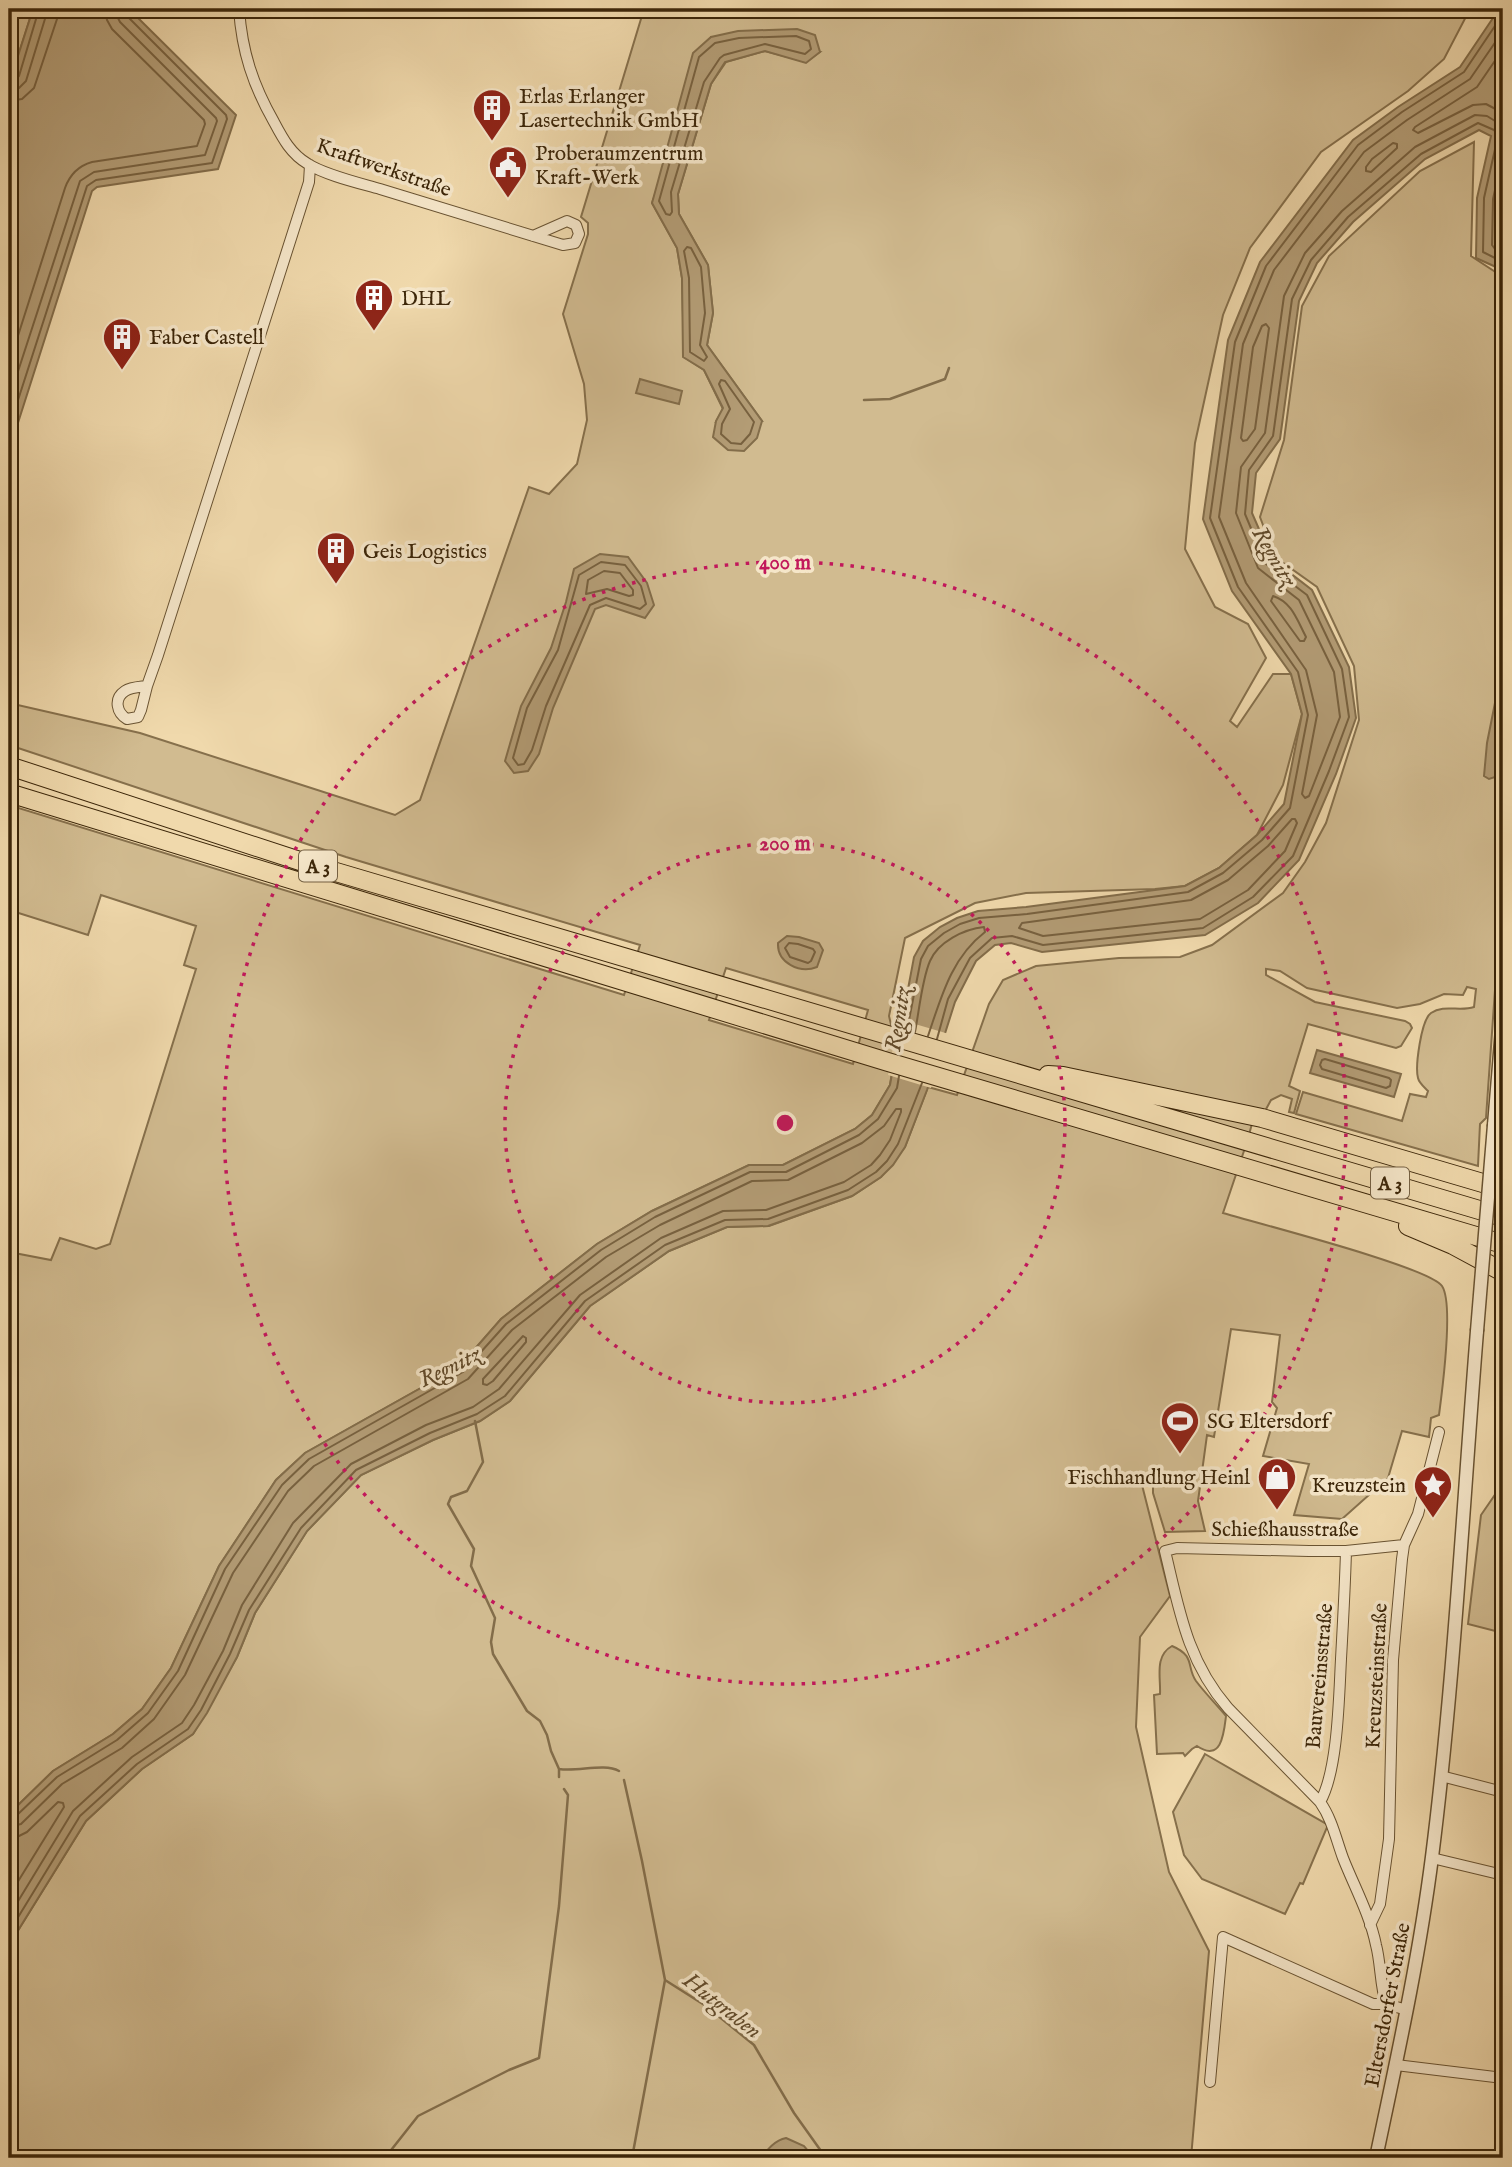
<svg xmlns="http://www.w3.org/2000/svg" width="1512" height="2167" font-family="'IM FELL English',serif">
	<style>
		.green { fill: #d1bb90; stroke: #86704c; stroke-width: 2; fill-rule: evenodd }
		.water { fill: #b39c75; stroke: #836d4a; stroke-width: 2 }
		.pier { fill: #f0d9ac }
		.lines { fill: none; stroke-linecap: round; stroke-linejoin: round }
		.shore { stroke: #78613f; stroke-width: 2 }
		.stream { stroke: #836d4a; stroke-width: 2.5 }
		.minor-casing { stroke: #695332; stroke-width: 12 }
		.tertiary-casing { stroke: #695332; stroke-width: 15 }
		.motorway-casing { stroke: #3c2609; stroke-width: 20 }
		.minor { stroke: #f5e6c9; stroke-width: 10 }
		.tertiary { stroke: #f5e6c9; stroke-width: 12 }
		.motorway { stroke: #f0d9ac; stroke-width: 18 }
		.tertiary-bridge-casing { stroke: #695332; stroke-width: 15; stroke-linecap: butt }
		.tertiary-bridge { stroke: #f5e6c9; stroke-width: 12 }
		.ring { fill: none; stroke: #c2185b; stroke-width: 3.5; stroke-dasharray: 3.5 7 }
		.labels { text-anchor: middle; stroke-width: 7; stroke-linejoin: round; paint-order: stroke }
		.shield { fill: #f5e6c9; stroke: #746043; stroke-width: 2 }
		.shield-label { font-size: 19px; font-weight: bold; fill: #3c2609 }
		.poi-label { font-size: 21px; fill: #3c2609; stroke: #f5e6c9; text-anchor: start }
		.street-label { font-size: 21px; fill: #3c2609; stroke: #f5e6c9 }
		.water-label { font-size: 23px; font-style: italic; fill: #604929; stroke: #f5e6c9 }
		.centre { fill: #c2185b; stroke: #f5e6c9; stroke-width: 3.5 }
		.ring-label { font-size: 21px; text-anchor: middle; font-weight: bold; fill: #c2185b; stroke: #f5e6c9; stroke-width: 7; stroke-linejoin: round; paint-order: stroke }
	</style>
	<rect width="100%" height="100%" fill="#f0d9ac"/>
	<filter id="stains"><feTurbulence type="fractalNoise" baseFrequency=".00286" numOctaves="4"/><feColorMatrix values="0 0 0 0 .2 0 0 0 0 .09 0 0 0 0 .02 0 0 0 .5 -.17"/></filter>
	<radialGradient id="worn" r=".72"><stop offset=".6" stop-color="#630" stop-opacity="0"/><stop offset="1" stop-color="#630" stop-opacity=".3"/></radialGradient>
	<path class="green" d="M9 9H33L9 84Z
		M644 9H1470L1444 59 1408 91 1321 152 1250 248 1223 315 1195 443 1185 549 1215 607 1248 624 1266 658 1230 721 1237 727 1273 674H1291L1302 714 1283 785 1257 835 1219 868 1185 886 1155 889 1026 893 975 903 905 938 889 1016 896 1046 890 1085 872 1115 855 1129 783 1165H749L652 1211 597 1244 501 1319 460 1366 305 1453 276 1480 219 1566 171 1668 142 1709 113 1734 53 1771 9 1814V1252L51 1260 60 1238 96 1249 110 1244 196 969 184 965 196 926 101 895 88 935 9 910V805L624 995 640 945 346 857 9 745V703L140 733 395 815 420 800 529 487 549 494 577 464 587 420 584 384 563 314 588 234V223L581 217ZM711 37 820 52 806 62 765 51 726 62 711 84 678 194 679 214 708 265 713 313 707 345 762 421 716 422 723 409 704 370 684 357 682 278 677 248 652 203ZM726 968 868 1010 853 1064 709 1020Z
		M1474 142 1471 256 1503 277V876L1486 1118 1480 1124 1478 1166 1296 1114 1303 1092 1402 1121 1410 1094 1426 1097 1428 1091C1424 1087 1419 1083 1418 1078 1415 1067 1421 1020 1431 1013 1444 1004 1460 1012 1474 1007L1476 989 1467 987 1463 995 1444 994 1420 1004 1397 1008 1307 988 1280 971 1266 969V975L1315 1002 1405 1021 1410 1024 1412 1028 1401 1046 1396 1048 1308 1024 1289 1086 1300 1091 1294 1113 1289 1112 1292 1099 1281 1095 1271 1100 1265 1111 1256 1109 1247 1142 1223 1213C1256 1223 1429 1267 1442 1286 1454 1304 1442 1392 1439 1415L1431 1418 1429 1437 1402 1431 1388 1478 1342 1519 1294 1515 1309 1464 1263 1456 1277 1408 1272 1402 1280 1335 1231 1329 1214 1437 1207 1435 1198 1501 1205 1531 1165 1532 1153 1493V1475L1141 1481 1170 1596 1140 1637 1136 1727 1169 1872 1209 1951 1191 2158H9V1945L86 1821 142 1769 193 1734 237 1657 255 1613 307 1531 361 1475 433 1440 480 1421 510 1401 590 1306 669 1251 727 1227 769 1226 852 1196 881 1177 905 1147 928 1087 957 1095 989 1004 1003 980 1036 966 1119 958 1180 957 1212 945 1283 893 1305 862 1326 823 1359 720 1354 666 1317 587 1275 557 1260 517 1284 440 1302 306 1329 256 1420 171Z
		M1503 1483V1633L1468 1624 1481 1515Z
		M1172 1646C1196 1656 1186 1667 1196 1681 1205 1693 1216 1704 1226 1716 1224 1732 1222 1763 1197 1746L1192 1749 1185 1756 1183 1753 1157 1754 1154 1695 1160 1694C1161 1678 1154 1656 1172 1646Z
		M1205 1754 1328 1825 1303 1884 1300 1883 1285 1914 1202 1879 1184 1855 1173 1812Z"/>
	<path class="water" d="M33 9H129L236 115 218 169 97 187 92 191 9 451V84Z
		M1497 9H1503V262L1496 267 1476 258 1477 198 1491 136 1479 130 1425 159 1353 222 1317 263 1299 301 1280 439 1256 473 1252 513 1272 559 1312 590 1349 667 1356 718 1336 774 1299 860 1258 903 1205 935 1042 952 1011 943 995 945 976 961 955 1002 927 1090 905 1147 893 1165 881 1177 852 1196 768 1226 727 1227 669 1251 590 1306 510 1401 480 1421 433 1440 361 1475 307 1531 255 1613 237 1657 207 1713 193 1734 142 1769 86 1821 9 1945V1814L53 1771 113 1734 142 1709 171 1668 219 1566 276 1480 305 1453 460 1366 501 1319 597 1244 652 1211 749 1165H783L855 1129 872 1115 890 1085 914 957 923 941 940 927 957 918 978 911 1026 907 1185 886 1219 868 1257 835 1284 804 1302 714 1291 674 1232 591 1203 519 1228 340 1260 262 1353 140 1398 107 1460 67 1497 12Z
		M797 29 815 35 820 52 806 63 765 51 725 62 711 84 678 194 679 214 708 265 713 313 707 345 762 421 757 438 744 451 728 450 713 437 716 421 723 408 704 370 683 357 682 278 677 248 652 203 693 53 711 37 738 31Z
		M640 379 682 391 679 404 636 393Z
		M600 554 628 557 647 583 654 605 645 618 606 605 595 609 553 708 539 754 528 771 514 773 505 761 521 706 551 648 566 602 574 569Z
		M1503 663V721L1495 777 1489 779 1484 776 1487 743Z
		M787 936 799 937 819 943 823 950 817 967C800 974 777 963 778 943Z
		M1317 1050 1401 1074 1394 1097 1310 1073Z
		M786 2138 804 2146 814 2158H761C767 2150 775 2140 786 2138Z"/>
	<path class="pier" d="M898 1019 949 1034 931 1088 888 1075Z"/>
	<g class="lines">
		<path class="shore" d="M1503 31 1470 79 1407 120 1364 152 1274 270 1243 344 1219 517 1246 583 1306 670 1317 715 1302 794 1305 798 1309 796 1340 717 1334 672 1299 600 1258 568 1236 513 1241 467 1265 433 1284 296 1305 253 1342 211 1415 147 1475 115 1487 116 1503 126
			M796 36 809 41 811 49 805 54 765 44 724 55 720 58 704 82 671 192 672 212 670 215 666 214 659 201 699 57 715 43 739 38Z
			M1503 49 1477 87 1415 127 1413 130 1418 133 1473 105 1486 104 1503 113
			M9 82 15 81 19 76 39 9
			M9 91 19 88 26 81 48 9
			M9 101 22 99 34 88 57 19 58 9
			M1393 143 1397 144V148L1371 172 1366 171V167L1372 159Z
			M1503 154 1493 199 1492 245 1495 249 1503 248
			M687 247 691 248 701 267 705 313 700 345 707 357 704 361 690 352 689 278 684 251Z
			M1266 324 1269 328 1255 429 1247 440 1243 441 1241 438 1253 347 1262 326Z
			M9 364 65 188C70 174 78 166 92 162L197 146 205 124 204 120 112 29 107 20 105 9
			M721 380 725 381 754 422 750 434 741 444 731 443 721 434 722 424 730 409 719 384Z
			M9 399 80 181 94 172 205 155 217 121 216 118 120 22 117 16 116 9
			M9 428 87 186 96 180 212 163 227 119 226 115 127 16 124 9
			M601 562 625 565 641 586 646 604 640 609 606 598 590 605 546 706 532 750 524 764 518 765 513 758 527 708 558 650 579 575Z
			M604 571 620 573 633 590V595L629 596 607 589 586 594 588 580Z
			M1273 596C1292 602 1297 620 1306 637L1304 641H1300L1271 601Z
			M1295 819 1297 823 1285 851 1248 890 1200 919 1043 936 1019 928 1022 923 1191 900 1228 880 1268 846 1292 819Z
			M789 943 798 944 813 949 815 952 811 961 808 963 790 957 785 948Z
			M907 1030 921 959 928 946 944 933 960 924 979 918 1027 914 1188 892 1223 873 1262 840 1290 808 1308 715 1298 672 1238 587 1210 518 1235 342 1266 266 1358 145 1402 112 1464 72 1503 14
			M915 1032C919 1012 922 979 930 961 938 942 964 929 984 927L985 932C951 958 941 998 928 1036
			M937 1039 948 999 970 958 992 938 1012 936 1043 945 1203 928 1253 897 1293 856 1329 771 1349 717 1342 669 1307 595 1266 564 1245 514 1249 470 1273 436 1292 299 1311 260 1348 217 1421 154 1478 123 1494 130 1498 136 1484 198 1483 252 1495 258 1503 257
			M1325 1059 1389 1078 1391 1080 1390 1086 1386 1088 1322 1069 1320 1065 1322 1060Z
			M523 1336 526 1338V1342L493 1381 487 1385 483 1384V1379Z
			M9 1818 16 1816 57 1777 117 1740 148 1713 178 1671 225 1569 282 1485 309 1459 463 1372 506 1324 601 1250 655 1217 750 1172H786L859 1135 878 1119 897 1088 899 1076
			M9 1827 21 1824 62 1784 122 1748 154 1719 185 1675 233 1573 288 1491 314 1466 468 1379 512 1330 606 1257 660 1225 752 1181 788 1180 862 1143 884 1126 896 1109H901V1112L890 1140 880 1155 871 1165 844 1182 766 1210 723 1211 661 1238 580 1295 499 1389 473 1407 426 1425 351 1464 293 1523 242 1605 223 1651 194 1705 182 1723 132 1757 73 1811 9 1916
			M9 1838 17 1837 27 1832 58 1802 63 1803 64 1807 9 1896
			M9 1932 80 1816 137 1764 188 1729 201 1710 230 1654 249 1610 301 1528 356 1470 430 1433 477 1414 505 1396 585 1301 665 1245 725 1220 768 1219 848 1190 876 1172 887 1161 898 1144 922 1083"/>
		<path class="stream" d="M864 400 890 399 945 379 949 368
			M475 1421 483 1462 467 1491 451 1497 448 1504 474 1549 471 1566 495 1618 491 1642 493 1654 527 1711 540 1721 547 1735 551 1751 559 1769C578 1772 604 1763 619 1771
			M559 1769V1777
			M624 1780 642 1861 665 1980 706 2006 754 2045 794 2113 826 2158
			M388 2154 418 2116 509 2070 539 2058 559 1906 568 1795 564 1789
			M632 2158 665 1980"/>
		<g class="minor-casing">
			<path id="minor" d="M239 9C242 52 253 85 274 122 283 139 291 154 308 164 325 175 359 183 380 189L563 245 575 243 579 234 576 225 567 221 533 236
				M147 686 141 710 138 717 127 719C117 713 113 699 125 691 131 687 140 687 147 686L158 655 309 182 310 165
				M1441 1776 1503 1792
				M1320 1802C1338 1771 1339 1696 1341 1659 1343 1623 1345 1587 1346 1551
				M1432 1858 1503 1875
				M1370 1925 1380 1904 1389 1839 1393 1660 1402 1559 1404 1545 1418 1514 1439 1432
				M1386 2004C1380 1985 1381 1964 1376 1945 1370 1915 1354 1886 1343 1858 1336 1839 1332 1819 1320 1802L1228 1708C1187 1661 1179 1609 1165 1551L1177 1548 1309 1551H1346L1404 1545
				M1396 2065 1503 2078
				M1210 2082 1223 1937 1373 2004H1386L1407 2010"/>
		</g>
		<g class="tertiary-casing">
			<path id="tertiary" d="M1494 1125 1503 1017
				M1376 2158C1397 2058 1419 1959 1432 1857 1454 1683 1463 1506 1477 1331"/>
		</g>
		<g class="motorway-casing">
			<path id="motorway" d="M9 766 309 864 1503 1217
				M9 793 888 1062 1503 1244
				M1048 1075 1063 1076 1262 1118 1503 1189
				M1408 1226 1453 1245 1503 1272"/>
		</g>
		<use href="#minor" class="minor"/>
		<use href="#tertiary" class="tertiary"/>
		<use href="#motorway" class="motorway"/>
		<g class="tertiary-bridge-casing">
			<path id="tertiary-bridge" d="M1477 1331 1494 1125"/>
		</g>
		<use href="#tertiary-bridge" class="tertiary-bridge"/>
	</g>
	<g class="ring">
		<circle cx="785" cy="1123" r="280"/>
		<circle cx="785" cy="1123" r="561"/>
	</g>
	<defs>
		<g id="building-pin" transform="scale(2.0125)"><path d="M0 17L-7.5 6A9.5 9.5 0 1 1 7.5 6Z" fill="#8f2418" stroke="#f5e6c9"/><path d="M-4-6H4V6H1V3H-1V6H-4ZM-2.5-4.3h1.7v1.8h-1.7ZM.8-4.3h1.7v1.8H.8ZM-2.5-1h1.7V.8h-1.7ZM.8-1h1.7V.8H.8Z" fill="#fff"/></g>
		<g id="civic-pin" transform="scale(2.0125)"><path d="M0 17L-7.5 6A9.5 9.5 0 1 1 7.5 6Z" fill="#8f2418" stroke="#f5e6c9"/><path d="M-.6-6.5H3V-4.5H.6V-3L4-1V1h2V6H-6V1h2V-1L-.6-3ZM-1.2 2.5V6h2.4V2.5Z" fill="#fff"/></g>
		<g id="stadium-pin" transform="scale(2.0125)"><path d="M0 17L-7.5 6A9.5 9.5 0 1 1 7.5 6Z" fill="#8f2418" stroke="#f5e6c9"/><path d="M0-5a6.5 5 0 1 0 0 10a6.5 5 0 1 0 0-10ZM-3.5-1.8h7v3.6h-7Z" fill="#fff"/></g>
		<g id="shop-pin" transform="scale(2.0125)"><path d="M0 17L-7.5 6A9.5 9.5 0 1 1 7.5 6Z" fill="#8f2418" stroke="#f5e6c9"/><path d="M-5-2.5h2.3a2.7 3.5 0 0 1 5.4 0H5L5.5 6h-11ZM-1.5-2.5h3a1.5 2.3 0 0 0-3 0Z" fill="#fff"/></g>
		<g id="sight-pin" transform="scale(2.0125)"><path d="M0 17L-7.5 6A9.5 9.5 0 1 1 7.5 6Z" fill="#8f2418" stroke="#f5e6c9"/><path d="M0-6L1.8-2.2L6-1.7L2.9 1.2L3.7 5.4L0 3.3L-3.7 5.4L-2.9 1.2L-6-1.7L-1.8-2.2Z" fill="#fff"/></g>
	</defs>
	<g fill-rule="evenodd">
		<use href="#building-pin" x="492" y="108"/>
		<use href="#civic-pin" x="508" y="165"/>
		<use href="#building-pin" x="374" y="298"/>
		<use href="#building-pin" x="122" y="337"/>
		<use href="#building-pin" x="336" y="551"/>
		<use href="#stadium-pin" x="1180" y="1421"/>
		<use href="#shop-pin" x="1277" y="1477"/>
		<use href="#sight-pin" x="1433" y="1485"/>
	</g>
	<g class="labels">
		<g class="shield">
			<rect x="299" y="850.5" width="38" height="31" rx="5"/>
			<rect x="1371" y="1167.5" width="38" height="31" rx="5"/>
		</g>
		<g class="shield-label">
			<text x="318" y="873">A 3</text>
			<text x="1390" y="1190">A 3</text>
		</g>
		<g class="poi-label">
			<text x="519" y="103">Erlas Erlanger<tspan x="519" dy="24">Lasertechnik GmbH</tspan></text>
			<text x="535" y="160">Proberaumzentrum<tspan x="535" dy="24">Kraft-Werk</tspan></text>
			<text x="401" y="305">DHL</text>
			<text x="149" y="344">Faber Castell</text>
			<text x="363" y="558">Geis Logistics</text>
			<text x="1207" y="1428">SG Eltersdorf</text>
			<text x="1250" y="1484" text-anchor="end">Fischhandlung Heinl</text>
			<text x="1406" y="1492" text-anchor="end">Kreuzstein</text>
		</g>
		<g class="street-label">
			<text transform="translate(384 167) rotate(19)" y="7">Kraftwerkstraße</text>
			<text x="1285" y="1536">Schießhausstraße</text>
			<text transform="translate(1319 1676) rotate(-85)" y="7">Bauvereinsstraße</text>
			<text transform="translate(1376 1676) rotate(-87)" y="7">Kreuzsteinstraße</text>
			<text transform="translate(1387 2005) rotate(-79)" y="7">Eltersdorfer Straße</text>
		</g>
		<g class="water-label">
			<text transform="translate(1275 556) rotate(60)" y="8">Regnitz</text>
			<text transform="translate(897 1019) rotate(-81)" y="8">Regnitz</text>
			<text transform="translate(449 1366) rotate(-26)" y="8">Regnitz</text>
			<text transform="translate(723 2005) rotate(38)" y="8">Hutgraben</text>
		</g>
	</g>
	<circle cx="785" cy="1123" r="10" class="centre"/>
	<g class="ring-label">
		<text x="785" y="569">400 m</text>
		<text x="785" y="850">200 m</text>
	</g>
	<rect width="1512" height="2167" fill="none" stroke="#f0d9ac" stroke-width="35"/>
	<rect x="10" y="10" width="1491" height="2146" fill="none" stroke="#3c2609" stroke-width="3.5"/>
	<rect x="18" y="18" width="1477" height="2132" fill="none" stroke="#3c2609" stroke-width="2"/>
	<rect width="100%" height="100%" filter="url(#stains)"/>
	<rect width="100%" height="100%" fill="url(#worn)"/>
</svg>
